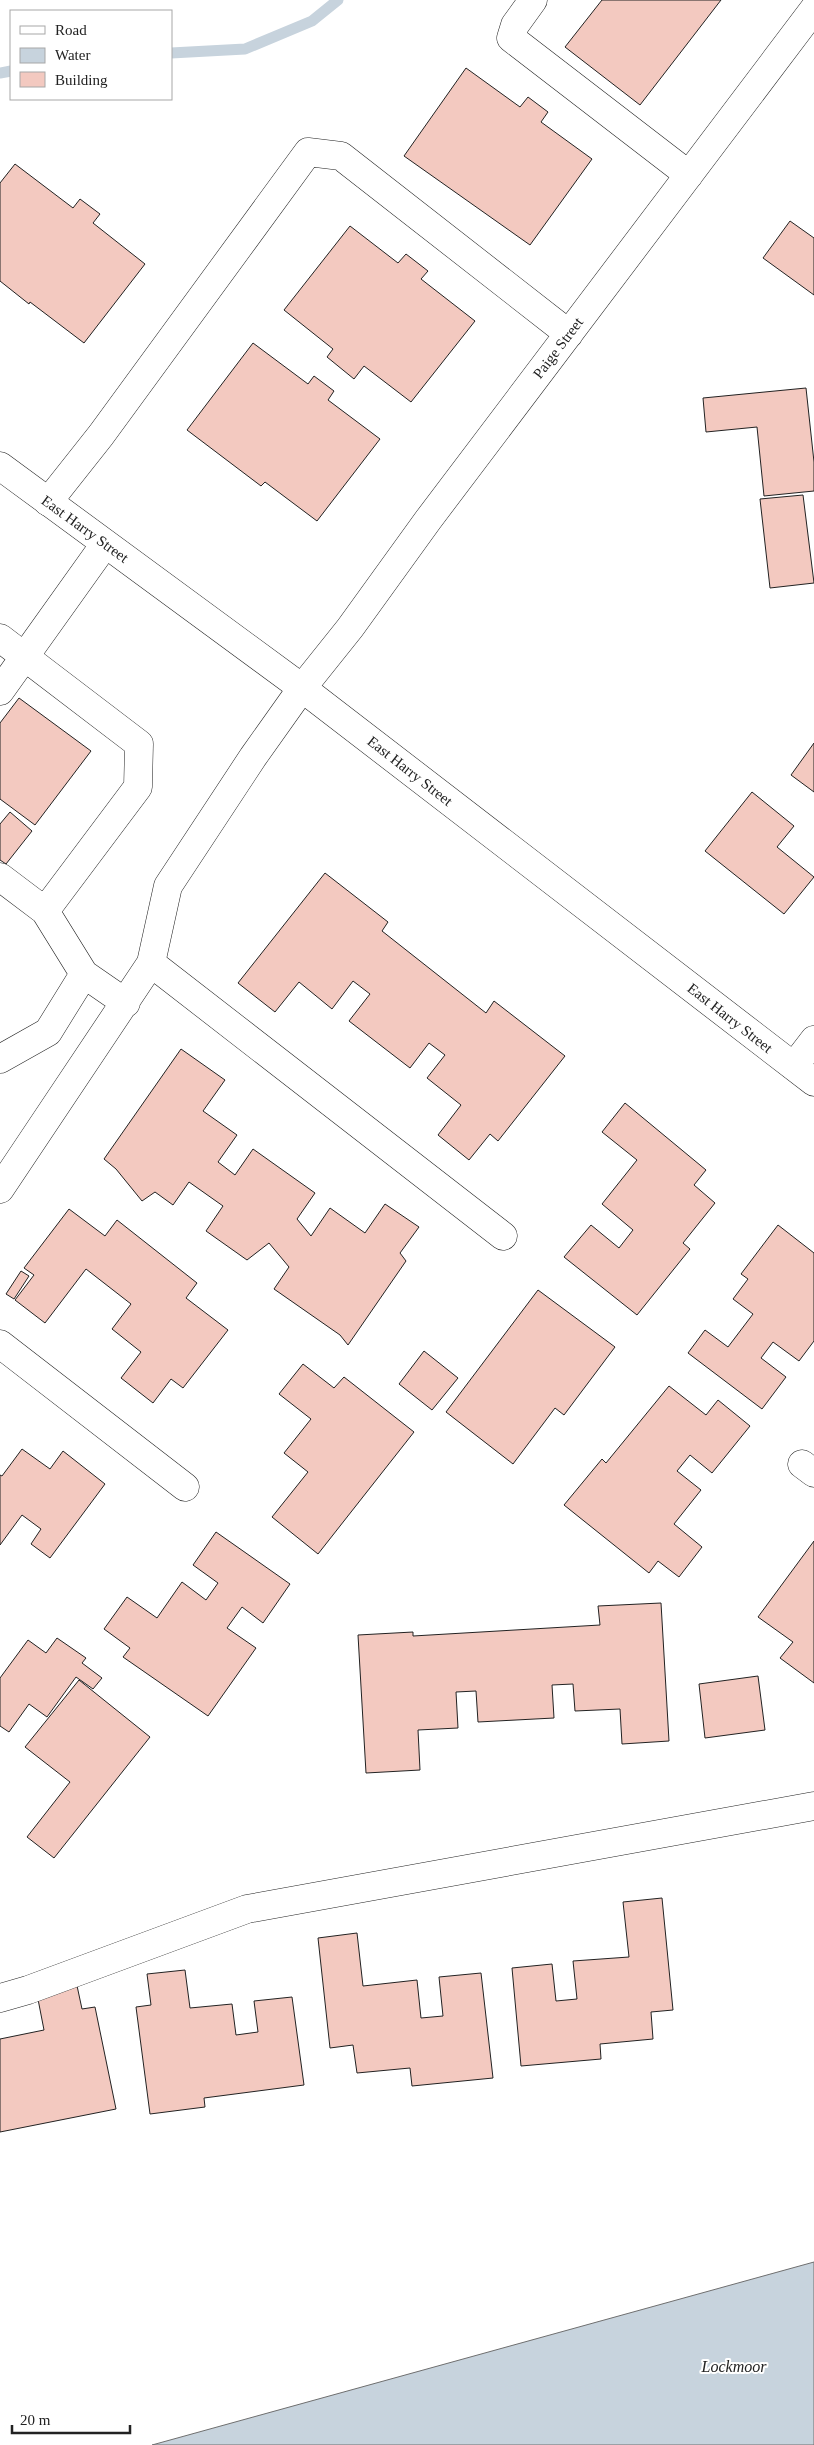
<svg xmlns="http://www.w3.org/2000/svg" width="814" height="2445" font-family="'Times New Roman',serif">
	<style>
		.water { fill: #c7d3dd; stroke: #6f6f6f }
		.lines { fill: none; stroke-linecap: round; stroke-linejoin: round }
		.stream { stroke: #c7d3dd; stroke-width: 11 }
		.building { fill: #f3c9c0; stroke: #222 }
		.minor-casing { stroke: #222; stroke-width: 29 }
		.major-casing { stroke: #222; stroke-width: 29 }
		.minor { stroke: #fff; stroke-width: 28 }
		.major { stroke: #fff; stroke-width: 28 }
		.labels { text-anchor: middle; stroke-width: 4; stroke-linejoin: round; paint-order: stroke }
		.street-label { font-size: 15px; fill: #222; stroke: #fff }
		.water-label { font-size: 16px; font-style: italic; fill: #222; stroke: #fff }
	</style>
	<rect width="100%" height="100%" fill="#fff"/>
	<path class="water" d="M814 2262V2445H152Z"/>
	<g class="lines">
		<path class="stream" d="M171 53 245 49 312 21 338 0
			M0 73 11 71"/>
	</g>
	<path class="building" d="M602 0H721L640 105 565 47Z
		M466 68 520 107 528 97 548 112 541 122 592 159 530 245 404 156Z
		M15 164 73 208 80 199 100 214 93 223 145 264 84 343 30 302 29 304 0 281V183Z
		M790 221 814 238V295L763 258Z
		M350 226 398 263 406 254 428 271 421 279 475 321 411 402 364 366 354 379 327 357 333 349 284 310Z
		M253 343 308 384 314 376 334 391 328 400 380 439 317 521 265 482 261 486 187 430Z
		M806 388 814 462V491L764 496 757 427 706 432 703 398Z
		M803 495 814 583 770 588 760 499Z
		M19 698 91 751 35 825 0 799V723Z
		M814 743V792L791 775Z
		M752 792 794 826 777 847 814 877 784 914 705 851Z
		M10 812 32 831 6 864 0 860V824Z
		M325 873 388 922 382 931 486 1013 494 1001 565 1056 498 1141 490 1134 469 1160 438 1135 461 1105 427 1078 445 1055 429 1043 410 1068 349 1021 370 994 353 981 332 1009 299 982 275 1012 238 983Z
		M181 1049 225 1080 203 1111 237 1135 218 1162 235 1175 253 1149 315 1193 297 1219 311 1236 330 1208 365 1233 385 1204 419 1227 400 1253 406 1261 348 1345 340 1335 274 1289 289 1267 269 1243 247 1260 206 1231 223 1206 189 1182 173 1205 155 1192 142 1201 116 1169 104 1159Z
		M625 1103 706 1170 694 1185 715 1203 683 1243 690 1249 637 1315 564 1257 591 1225 619 1248 633 1230 602 1204 637 1160 602 1132Z
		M69 1209 105 1236 117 1220 197 1283 186 1298 228 1330 183 1388 171 1379 153 1403 121 1378 141 1352 112 1329 131 1304 86 1269 45 1323 15 1300 34 1275 24 1268Z
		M778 1225 814 1253V1341L799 1361 773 1342 761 1358 786 1377 762 1409 688 1353 705 1330 728 1347 753 1314 733 1299 748 1279 741 1274Z
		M21 1271 29 1276 14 1299 6 1294Z
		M538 1290 615 1347 564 1415 555 1408 513 1464 446 1412Z
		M424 1351 458 1378 432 1410 399 1384Z
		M303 1364 334 1388 344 1377 414 1432 318 1554 272 1517 308 1472 284 1453 311 1419 279 1394Z
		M669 1386 706 1415 718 1400 750 1426 712 1473 690 1455 677 1471 701 1490 674 1524 702 1547 679 1577 658 1561 649 1573 564 1505 602 1459 606 1463Z
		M22 1449 50 1469 63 1451 105 1484 50 1558 31 1544 41 1529 22 1515 0 1545V1475L2 1476Z
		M216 1532 290 1584 263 1623 242 1607 227 1628 256 1648 208 1716 123 1657 130 1648 104 1629 127 1597 157 1618 182 1582 206 1600 218 1583 193 1565Z
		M814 1541V1683L780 1658 793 1642 758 1617Z
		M661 1603 669 1741 622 1744 620 1709 575 1711 573 1684 552 1685 554 1718 478 1722 476 1691 456 1692 458 1728 418 1730 420 1770 366 1773 358 1635 413 1632V1636L600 1625 598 1606Z
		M57 1638 86 1658 82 1663 102 1678 93 1689 76 1677 47 1717 29 1704 9 1732 0 1726V1678L28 1640 46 1653Z
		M758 1676 765 1730 705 1738 699 1684Z
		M79 1680 150 1737 54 1858 27 1837 70 1782 25 1747Z
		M662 1898 673 2010 651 2012 653 2039 600 2044 601 2059 521 2066 512 1968 552 1964 556 2001 577 1999 573 1961 629 1957 623 1902Z
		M357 1933 363 1986 417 1980 421 2018 443 2016 439 1977 481 1973 493 2078 412 2086 410 2068 357 2073 353 2045 330 2048 318 1938Z
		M185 1970 190 2008 232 2004 236 2035 258 2032 254 2001 292 1997 304 2085 204 2098 205 2107 150 2114 136 2007 151 2005 147 1974Z
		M76 1981 82 2009 95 2007 116 2109 0 2132V2039L44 2030 36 1989Z"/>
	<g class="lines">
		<g class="minor-casing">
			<path id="minor" d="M533 0 515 25 511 38 689 175
				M48 502 101 435 308 152 341 156 569 334
				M0 638 139 744 138 787 45 911
				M0 691 105 544
				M0 877 45 911 84 974 126 1003
				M151 963 503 1236
				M0 1059 48 1032 84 974
				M794 1066 814 1040
				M0 1189 151 963 168 886 253 757 302 688 350 628 428 520 814 9
				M0 1344 185 1487
				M802 1464 814 1473
				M0 1998 28 1990 247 1909 814 1806"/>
		</g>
		<g class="major-casing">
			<path id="major" d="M0 466 302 688 814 1082"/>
		</g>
		<use href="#minor" class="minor"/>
		<use href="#major" class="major"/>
	</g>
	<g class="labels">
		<g class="street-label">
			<text transform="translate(558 348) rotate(-53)" y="5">Paige Street</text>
			<text transform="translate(85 529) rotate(36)" y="5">East Harry Street</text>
			<text transform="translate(410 771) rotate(38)" y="5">East Harry Street</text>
			<text transform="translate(730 1018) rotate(38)" y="5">East Harry Street</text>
		</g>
		<g class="water-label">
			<text x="734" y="2372">Lockmoor</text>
		</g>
	</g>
	<rect x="10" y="10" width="162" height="90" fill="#ffffff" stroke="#a7a7a7"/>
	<rect x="20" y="26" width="25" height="8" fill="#ffffff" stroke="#a7a7a7"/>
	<text x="55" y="35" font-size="15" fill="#222222">Road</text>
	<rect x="20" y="48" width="25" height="15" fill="#c7d3dd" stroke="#a7a7a7"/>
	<text x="55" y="60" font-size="15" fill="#222222">Water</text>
	<rect x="20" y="72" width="25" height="15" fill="#f3c9c0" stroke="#a7a7a7"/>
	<text x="55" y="85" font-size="15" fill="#222222">Building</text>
	<path d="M12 2425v8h118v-8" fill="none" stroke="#222222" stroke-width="2.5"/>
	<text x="20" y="2425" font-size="15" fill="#222222" stroke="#ffffff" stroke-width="4" paint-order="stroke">20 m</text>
</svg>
